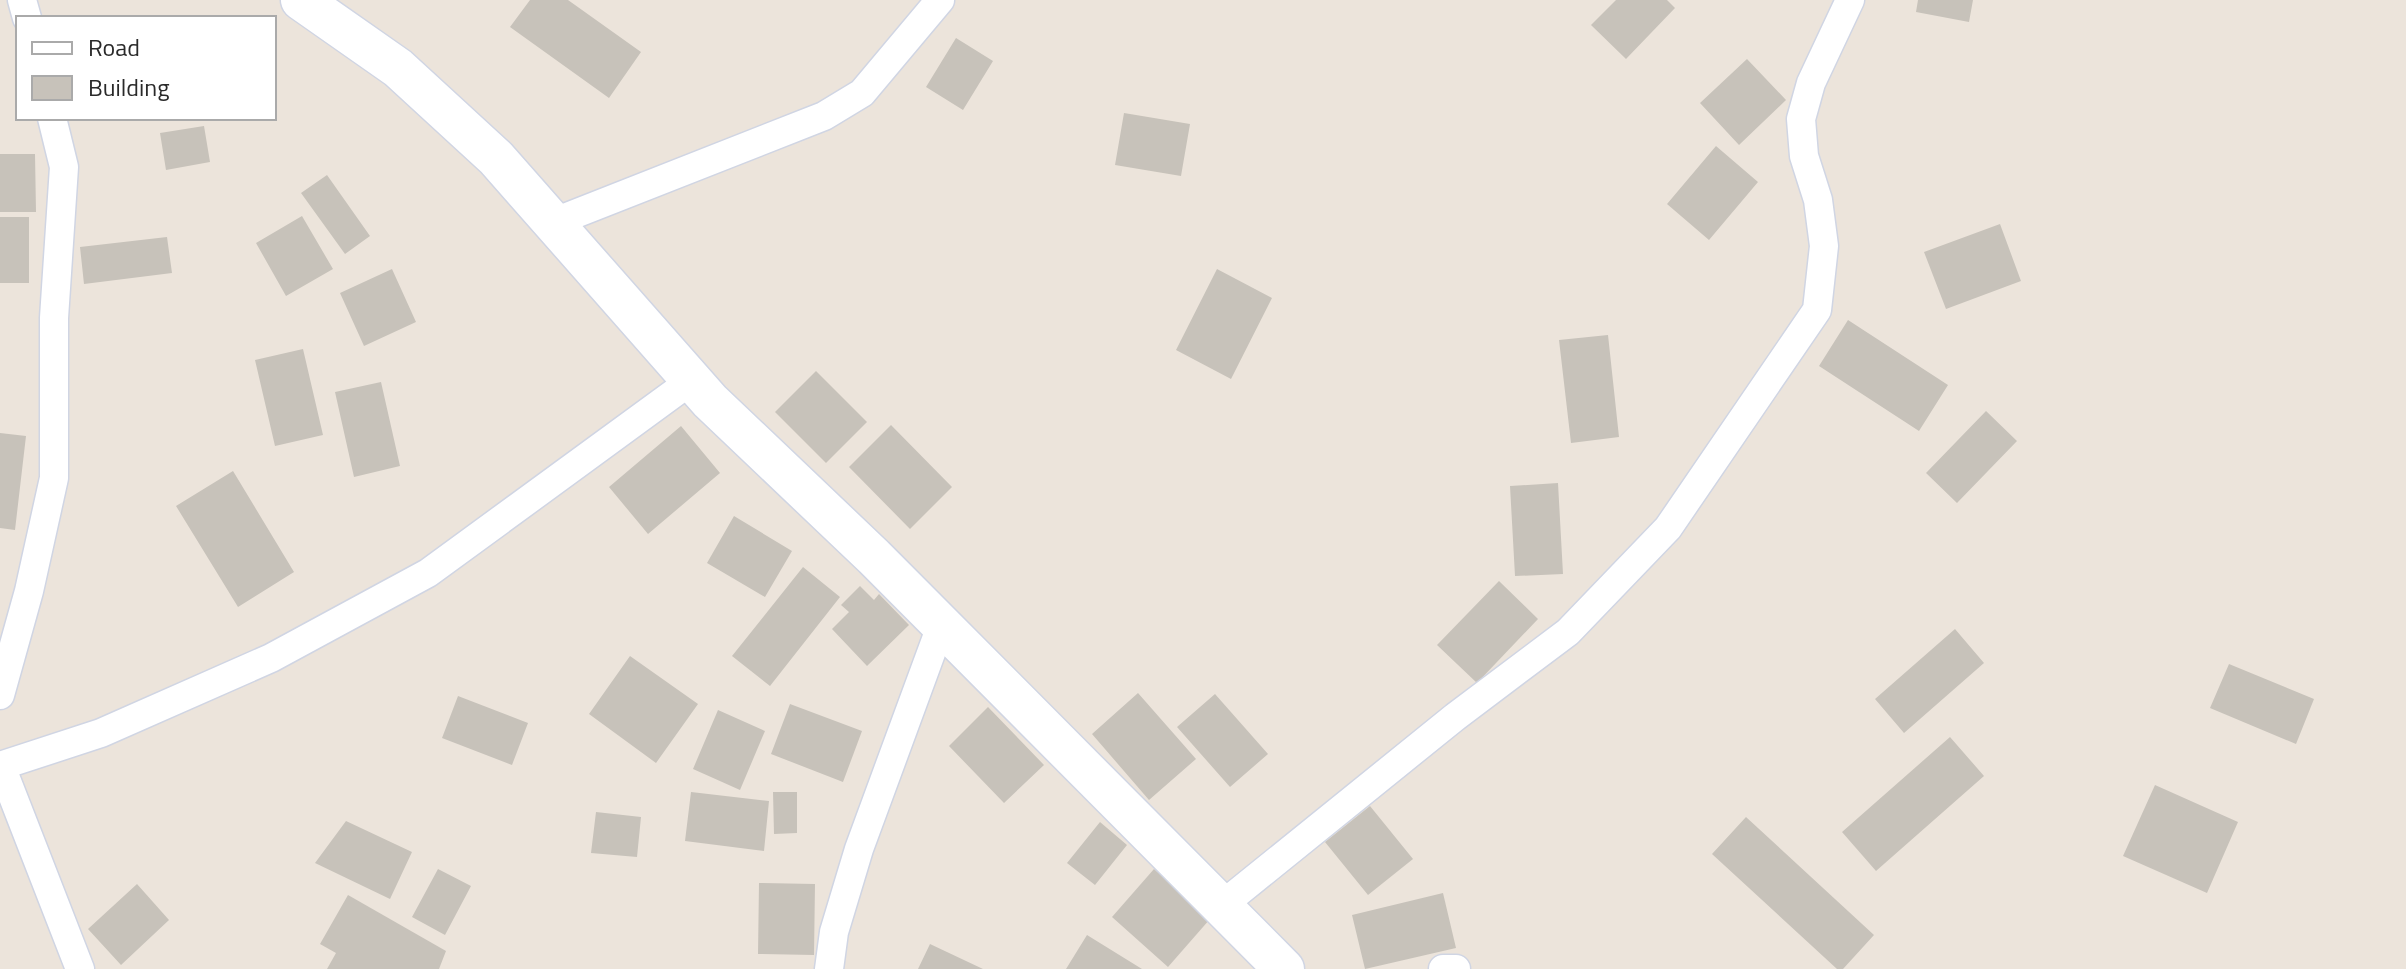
<svg xmlns="http://www.w3.org/2000/svg" width="2406" height="969" font-family="'Titillium Web',sans-serif">
	<style>
		.building { fill: #c7c2ba }
		.lines { fill: none; stroke-linecap: round; stroke-linejoin: round }
		.street-casing { stroke: #d0d5e3; stroke-width: 31 }
		.secondary-casing { stroke: #d0d5e3; stroke-width: 43 }
		.street { stroke: #fff; stroke-width: 28 }
		.secondary { stroke: #fff; stroke-width: 40 }
	</style>
	<rect width="100%" height="100%" fill="#ece4db"/>
	<path class="building" d="M530 0H568L641 52 609 98 510 27Z
		M1616 0H1667L1675 8 1626 59 1591 25Z
		M1918 0H1973L1969 22 1916 12Z
		M956 38 993 61 963 110 926 87Z
		M1747 59 1786 100 1739 145 1700 103Z
		M1124 113 1190 124 1181 176 1115 165Z
		M204 126 210 162 166 170 160 133Z
		M1716 146 1758 182 1709 240 1667 204Z
		M0 154H35L36 212H0Z
		M327 175 370 236 345 254 301 193Z
		M302 216 333 269 286 296 256 243Z
		M0 217H29V283H0Z
		M2000 224 2021 281 1946 309 1924 252Z
		M167 237 172 273 84 284 80 247Z
		M392 269 416 322 364 346 340 293Z
		M1217 269 1272 298 1231 379 1176 350Z
		M1848 320 1948 385 1919 431 1819 366Z
		M1608 335 1619 437 1571 443 1559 340Z
		M303 349 323 435 275 446 255 360Z
		M816 371 867 422 826 463 775 412Z
		M381 382 400 466 354 477 335 392Z
		M1986 411 2017 441 1957 503 1926 473Z
		M891 425 952 487 910 529 849 467Z
		M681 426 720 473 648 534 609 487Z
		M0 433 26 436 15 530 0 528Z
		M233 471 294 572 238 607 176 506Z
		M1558 483 1563 574 1515 576 1510 486Z
		M734 516 792 551 765 597 707 563Z
		M803 567 840 597 770 686 732 656Z
		M1499 581 1538 619 1477 683 1437 645Z
		M860 586 874 600 879 594 909 625 867 666 832 629 849 612 841 605Z
		M1955 629 1984 663 1904 733 1875 699Z
		M630 656 698 704 656 763 589 714Z
		M2229 664 2314 699 2296 744 2210 708Z
		M1138 693 1196 759 1149 800 1092 734Z
		M1215 694 1268 754 1230 787 1177 727Z
		M458 696 528 723 512 765 442 738Z
		M790 704 862 731 843 782 771 754Z
		M988 707 1044 765 1004 803 949 746Z
		M718 710 765 731 740 790 693 769Z
		M1950 737 1984 776 1876 871 1842 832Z
		M2155 785 2238 822 2207 893 2123 856Z
		M691 792 769 801 764 851 685 841Z
		M773 792H797V833L774 834Z
		M1370 806 1413 859 1368 895 1325 842Z
		M596 812 641 817 637 857 591 853Z
		M1746 817 1874 935 1843 969H1837L1712 854Z
		M346 821 412 852 390 899 315 863Z
		M1100 822 1127 845 1095 885 1067 863Z
		M438 869 471 886 445 935 412 917Z
		M1154 869 1210 919 1168 967 1112 917Z
		M759 883 815 884 814 955 758 954Z
		M137 884 169 920 121 965 88 929Z
		M1443 893 1456 948 1365 969 1352 915Z
		M348 895 446 951 439 969H327L336 953 320 944Z
		M1087 935 1142 969H1066Z
		M930 944 983 969H918Z"/>
	<g class="lines">
		<g class="street-casing">
			<path id="street" d="M22 0 27 18
				M552 223 824 116 862 93 940 0
				M0 695 29 591 54 478V318L64 167 52 118
				M0 766 101 733 271 658 428 573 692 380
				M1 766 80 969
				M1221 906 1455 717 1568 632 1668 528 1817 310 1824 246 1818 200 1804 156 1801 119 1811 83 1850 0
				M829 969 834 932 859 849 941 626
				M1443 969H1456"/>
		</g>
		<g class="secondary-casing">
			<path id="secondary" d="M301 0 398 68 496 158 710 401 874 557 1284 969"/>
		</g>
		<use href="#street" class="street"/>
		<use href="#secondary" class="secondary"/>
	</g>
	<rect x="16" y="16" width="260" height="104" fill="#ffffff" stroke="#aaaaaa" stroke-width="2"/>
	<rect x="32" y="42" width="40" height="12" fill="#ffffff" stroke="#aaaaaa" stroke-width="2"/>
	<text x="88" y="56" font-size="24" fill="#2a2a2a">Road</text>
	<rect x="32" y="76" width="40" height="24" fill="#c7c2ba" stroke="#aaaaaa" stroke-width="2"/>
	<text x="88" y="96" font-size="24" fill="#2a2a2a">Building</text>
</svg>
